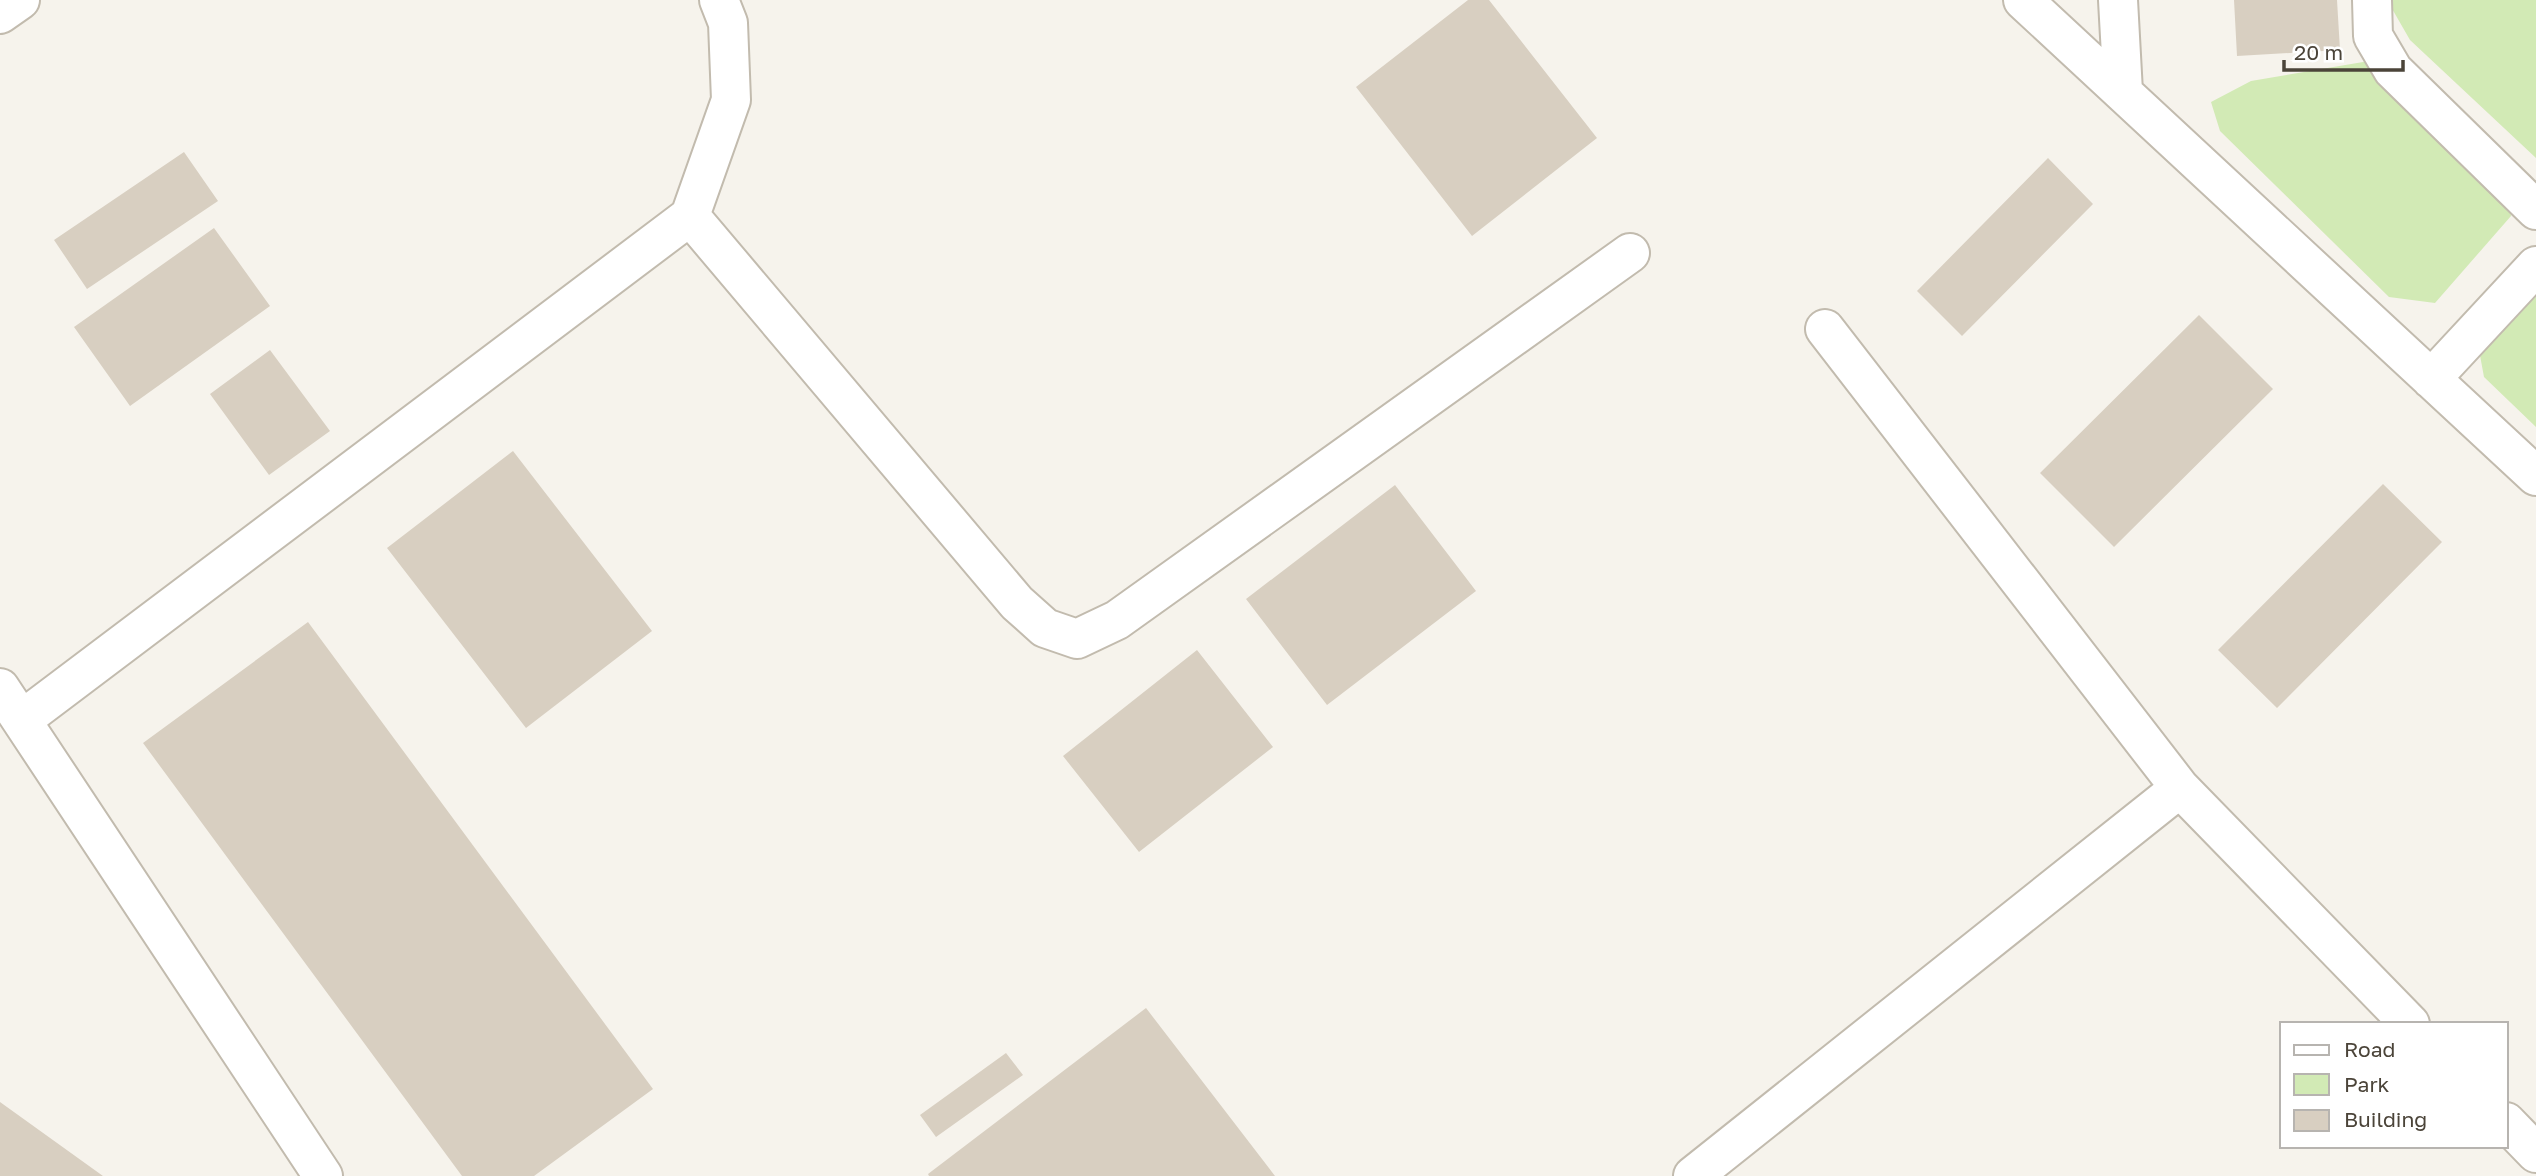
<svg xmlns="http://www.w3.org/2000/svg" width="2536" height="1176" font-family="'Golos Text',sans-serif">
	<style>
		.green { fill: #d2eab5 }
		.building { fill: #d8cfc1 }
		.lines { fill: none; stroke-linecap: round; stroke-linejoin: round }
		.minor-casing { stroke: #c2bbae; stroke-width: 42 }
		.minor { stroke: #fff; stroke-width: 38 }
	</style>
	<rect width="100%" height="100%" fill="#f6f3ec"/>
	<path class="green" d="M2387 0H2536V158L2410 40Z
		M2369 61 2506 188 2511 216 2435 303 2389 297 2220 131 2211 102 2251 81Z
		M2536 288V427L2484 377 2479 350Z"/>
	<path class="building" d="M1468 0H1489L1597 138 1472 236 1356 87Z
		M2234 0H2337L2340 50 2237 56Z
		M184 152 218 201 87 289 54 240Z
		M2048 158 2093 204 1962 336 1917 291Z
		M214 228 270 306 130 406 74 327Z
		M2199 315 2273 389 2114 547 2040 473Z
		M270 350 330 431 269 475 210 394Z
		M513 451 652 631 526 728 387 548Z
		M2383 484 2442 542 2277 708 2218 650Z
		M1395 485 1476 591 1327 705 1246 599Z
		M308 622 653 1089 534 1176H462L143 743Z
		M1197 650 1273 747 1139 852 1063 756Z
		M1146 1008 1275 1176H929L928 1174Z
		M1006 1053 1023 1075 936 1137 920 1115Z
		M0 1102 103 1176H0Z"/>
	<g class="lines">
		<g class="minor-casing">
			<path id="minor" d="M2023 0 2536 476
				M2118 0 2123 92
				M2372 0 2373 36 2393 70 2536 210
				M0 14 20 0
				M690 216 1017 603 1045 628 1077 639 1117 620 1630 253
				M1825 329 2180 788 2410 1024
				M2431 379 2536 266
				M0 688 323 1176
				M23 719 690 216 731 100 728 23 719 0
				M2506 1122 2536 1153
				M1693 1176 2180 788"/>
		</g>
		<use href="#minor" class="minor"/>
	</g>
	<rect x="2280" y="1022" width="228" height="126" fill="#ffffff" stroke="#b7b4b0" stroke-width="2"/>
	<rect x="2294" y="1045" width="35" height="10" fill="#ffffff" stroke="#b7b4b0" stroke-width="2"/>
	<text x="2344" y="1057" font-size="21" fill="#4b4439">Road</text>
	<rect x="2294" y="1074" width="35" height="21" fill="#d2eab5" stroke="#b7b4b0" stroke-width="2"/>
	<text x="2344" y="1092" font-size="21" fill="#4b4439">Park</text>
	<rect x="2294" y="1110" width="35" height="21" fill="#d8cfc1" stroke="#b7b4b0" stroke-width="2"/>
	<text x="2344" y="1127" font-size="21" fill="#4b4439">Building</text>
	<path d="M2284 60v10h119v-10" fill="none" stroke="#4b4439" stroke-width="3.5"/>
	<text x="2294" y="60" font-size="21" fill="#4b4439" stroke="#ffffff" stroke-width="5" paint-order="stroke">20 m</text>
</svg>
